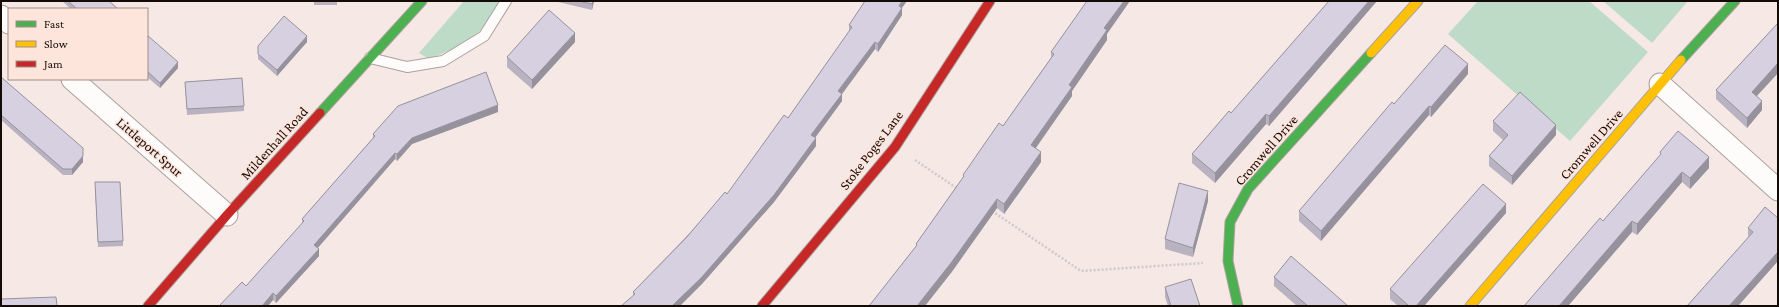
<svg xmlns="http://www.w3.org/2000/svg" width="1779" height="307" font-family="'Crimson Pro',serif">
	<style>
		.green { fill: #bddbc6 }
		.lines { fill: none; stroke-linecap: round; stroke-linejoin: round }
		.lane-casing { stroke: #aca19d; stroke-width: 12 }
		.street-casing { stroke: #aca19d; stroke-width: 23 }
		.fast-casing { stroke: #aca19d; stroke-width: 11 }
		.slow-casing { stroke: #aca19d; stroke-width: 11 }
		.jam-casing { stroke: #aca19d; stroke-width: 11 }
		.path { stroke: #cecac7; stroke-width: 2.5; stroke-dasharray: 2 2; stroke-linecap: butt }
		.lane { stroke: #fefcfb; stroke-width: 10 }
		.street { stroke: #fefcfb; stroke-width: 21 }
		.fast { stroke: #4caf50; stroke-width: 9 }
		.slow { stroke: #ffc107; stroke-width: 9 }
		.jam { stroke: #c62828; stroke-width: 9 }
		.wall { fill: #b9b3c1 }
		.shaded-wall { fill: #96929d }
		.building { fill: #d7d0e0; stroke: #96929d }
		.labels { text-anchor: middle; stroke-width: 3; stroke-linejoin: round; paint-order: stroke }
		.street-label { font-size: 14px; fill: #140b07; stroke: #fee5dc }
	</style>
	<rect width="100%" height="100%" fill="#f6e8e4"/>
	<path class="green" d="M464 1H501L488 23 467 43 429 59 419 53Z
		M1478 1H1589L1648 52 1570 141 1448 34Z
		M1603 1H1688L1652 43Z"/>
	<g class="lines">
		<g class="lane-casing">
			<path id="lane" d="M370 58 407 67 443 61 484 36 506 1"/>
		</g>
		<g class="street-casing">
			<path id="street" d="M1 16 9 23
				M72 79 227 215
				M1660 84 1778 190"/>
		</g>
		<g class="fast-casing">
			<path id="fast" d="M1681 60 1735 1
				M320 113 422 1
				M1238 306 1228 261 1230 222 1248 189 1371 53"/>
		</g>
		<g class="slow-casing">
			<path id="slow" d="M1371 53 1418 1
				M1470 306 1681 60"/>
		</g>
		<g class="jam-casing">
			<path id="jam" d="M148 306 227 215 320 113
				M762 306 895 147 990 1"/>
		</g>
		<path class="path" d="M915 160 958 189
			M992 211 1081 271 1203 263"/>
		<use href="#lane" class="lane"/>
		<use href="#street" class="street"/>
		<use href="#fast" class="fast"/>
		<use href="#slow" class="slow"/>
		<use href="#jam" class="jam"/>
	</g>
	<path class="wall" d="M62 1H109L118 9H71Z
		M314 1H337V5H314Z
		M558 1H594L592 10 558 2Z
		M1329 1H1377L1269 126 1266 124 1215 183 1192 163V154L1231 113Z
		M902 8V15L878 52 875 49 842 94V101L815 138 816 146 774 202 701 285 633 295V292L727 194 788 118 849 32V25Z
		M1778 23V73L1757 96 1762 110 1747 128 1716 99V90Z
		M1107 34V40L1072 91V96L1035 148 1041 162 1004 214 997 208 951 273 916 246V244L963 178V175L1003 126 1051 58V52Z
		M147 35 178 68 160 88 147 77Z
		M307 42 277 76 258 59V46Z
		M575 42 532 89 507 67V57Z
		M1468 74 1431 117 1429 115 1321 241 1299 221V211Z
		M1 77 83 162 72 175H63L1 120Z
		M185 82 244 106V111L187 115Z
		M498 112 412 144 397 161 395 159 318 248 319 256 276 303 273 300 246 286 302 224V219L373 138V134Z
		M1493 121 1556 135 1512 185 1489 166V156L1503 140 1493 131Z
		M1660 152 1709 168 1690 189 1682 182 1637 235 1632 232 1568 306 1603 221 1660 156Z
		M95 188 123 241V246L98 247Z
		M1208 201 1193 257 1165 249V239Z
		M1506 213 1424 306H1398L1390 299V289Z
		M1778 218V263L1777 262 1738 306H1687L1748 238V228Z
		M1274 277 1348 306H1297L1274 286Z
		M1165 287 1200 306H1168L1165 297Z"/>
	<path class="shaded-wall" d="M593 1H594L592 10V4Z
		M902 1H907L902 8V15L878 52V44Z
		M1124 1H1130L1107 34V40L1072 91V96L1031 155V145L1104 28Z
		M1369 1H1377L1269 126V116Z
		M575 33V42L532 89V80Z
		M307 36V42L277 76V70Z
		M875 42V49L842 94V101L811 143V135L838 91Z
		M178 62V68L160 88V83Z
		M1778 63V73L1752 101V92Z
		M1468 64V74L1431 117V107Z
		M1762 101V110L1747 128V118Z
		M498 105V112L412 144 397 161V154L412 138Z
		M1429 106V115L1321 241V231Z
		M1266 114V124L1215 183V173Z
		M1556 125V135L1512 185V176Z
		M816 138V146L774 202 701 285 680 306H672Z
		M1041 152V162L1004 214V204Z
		M395 153V159L314 252V245Z
		M83 156V162L72 175V169Z
		M1709 157V168L1690 189V178Z
		M1682 172V182L1637 235V224Z
		M1208 191V201L1193 257V248Z
		M997 199V208L951 273 925 306H917Z
		M1506 204V213L1424 306H1416Z
		M1632 221V232L1568 306H1559Z
		M319 249V256L276 303V296Z
		M1777 253V262L1738 306H1729Z
		M273 293V300L268 306H262Z"/>
	<path class="building" d="M68 1H109L118 9H77Z
		M579 1H593L592 4Z
		M865 1H902L899 6 902 8 878 44 875 42 838 91 842 94 811 135 816 138 774 195 701 278 672 306H621L635 294 633 292 686 238 725 192 727 194 784 115 788 118 852 27 849 25Z
		M1087 1H1124L1104 28 1107 30 1069 85 1072 87 1031 145 1041 152 1004 204 997 199 951 263 917 306H869L917 245 916 244 964 176 963 175 999 123 1003 126 1054 54 1051 52Z
		M1329 1H1369L1269 116 1266 114 1215 173 1192 154 1229 111 1231 113Z
		M549 10 575 33 532 80 507 57Z
		M284 16 307 36 277 70 258 54V46Z
		M1778 23V63L1752 92 1762 101 1747 118 1716 90Z
		M147 35 178 62 160 83 147 71Z
		M1445 45 1468 64 1431 107 1429 106 1321 231 1299 211 1392 102 1394 104Z
		M486 72 498 105 412 138 397 154 395 153 314 245 319 249 276 296 273 293 262 306H219L242 282 246 286 304 221 302 219 375 136 373 134 398 106Z
		M1 77 83 148V156L72 169H63L1 115Z
		M242 78 244 106 187 109 185 82Z
		M1520 92 1556 125 1512 176 1489 156 1508 135 1493 121Z
		M1678 131 1709 157 1690 178 1682 172 1637 224 1632 221 1559 306H1524L1600 218 1603 221 1661 154 1660 152Z
		M95 182H120L123 241 98 242Z
		M1179 183 1208 191 1193 248 1165 239Z
		M1483 184 1506 204 1416 306H1409L1390 289Z
		M1765 207 1778 218V254L1777 253 1729 306H1687L1753 232 1748 228Z
		M1291 256 1348 306H1308L1274 277Z
		M1191 279 1200 306H1171L1165 287Z
		M56 297 57 306H1V299Z"/>
	<g class="labels">
		<g class="street-label">
			<text transform="translate(274 143) rotate(-48)" y="5">Mildenhall Road</text>
			<text transform="translate(1591 144) rotate(-49)" y="5">Cromwell Drive</text>
			<text transform="translate(150 147) rotate(41)" y="5">Littleport Spur</text>
			<text transform="translate(871 150) rotate(-53)" y="5">Stoke Poges Lane</text>
			<text transform="translate(1266 150) rotate(-49)" y="5">Cromwell Drive</text>
		</g>
	</g>
	<rect width="1779" height="307" fill="none" stroke="#140b07" stroke-width="4"/>
	<rect x="8" y="8" width="140" height="72" fill="#fee5dc" stroke="#a08e87"/>
	<rect x="16" y="21" width="20" height="6" fill="#4caf50" stroke="#a08e87"/>
	<text x="44" y="28" font-size="12" fill="#140b07">Fast</text>
	<rect x="16" y="41" width="20" height="6" fill="#ffc107" stroke="#a08e87"/>
	<text x="44" y="48" font-size="12" fill="#140b07">Slow</text>
	<rect x="16" y="61" width="20" height="6" fill="#c62828" stroke="#a08e87"/>
	<text x="44" y="68" font-size="12" fill="#140b07">Jam</text>
</svg>
